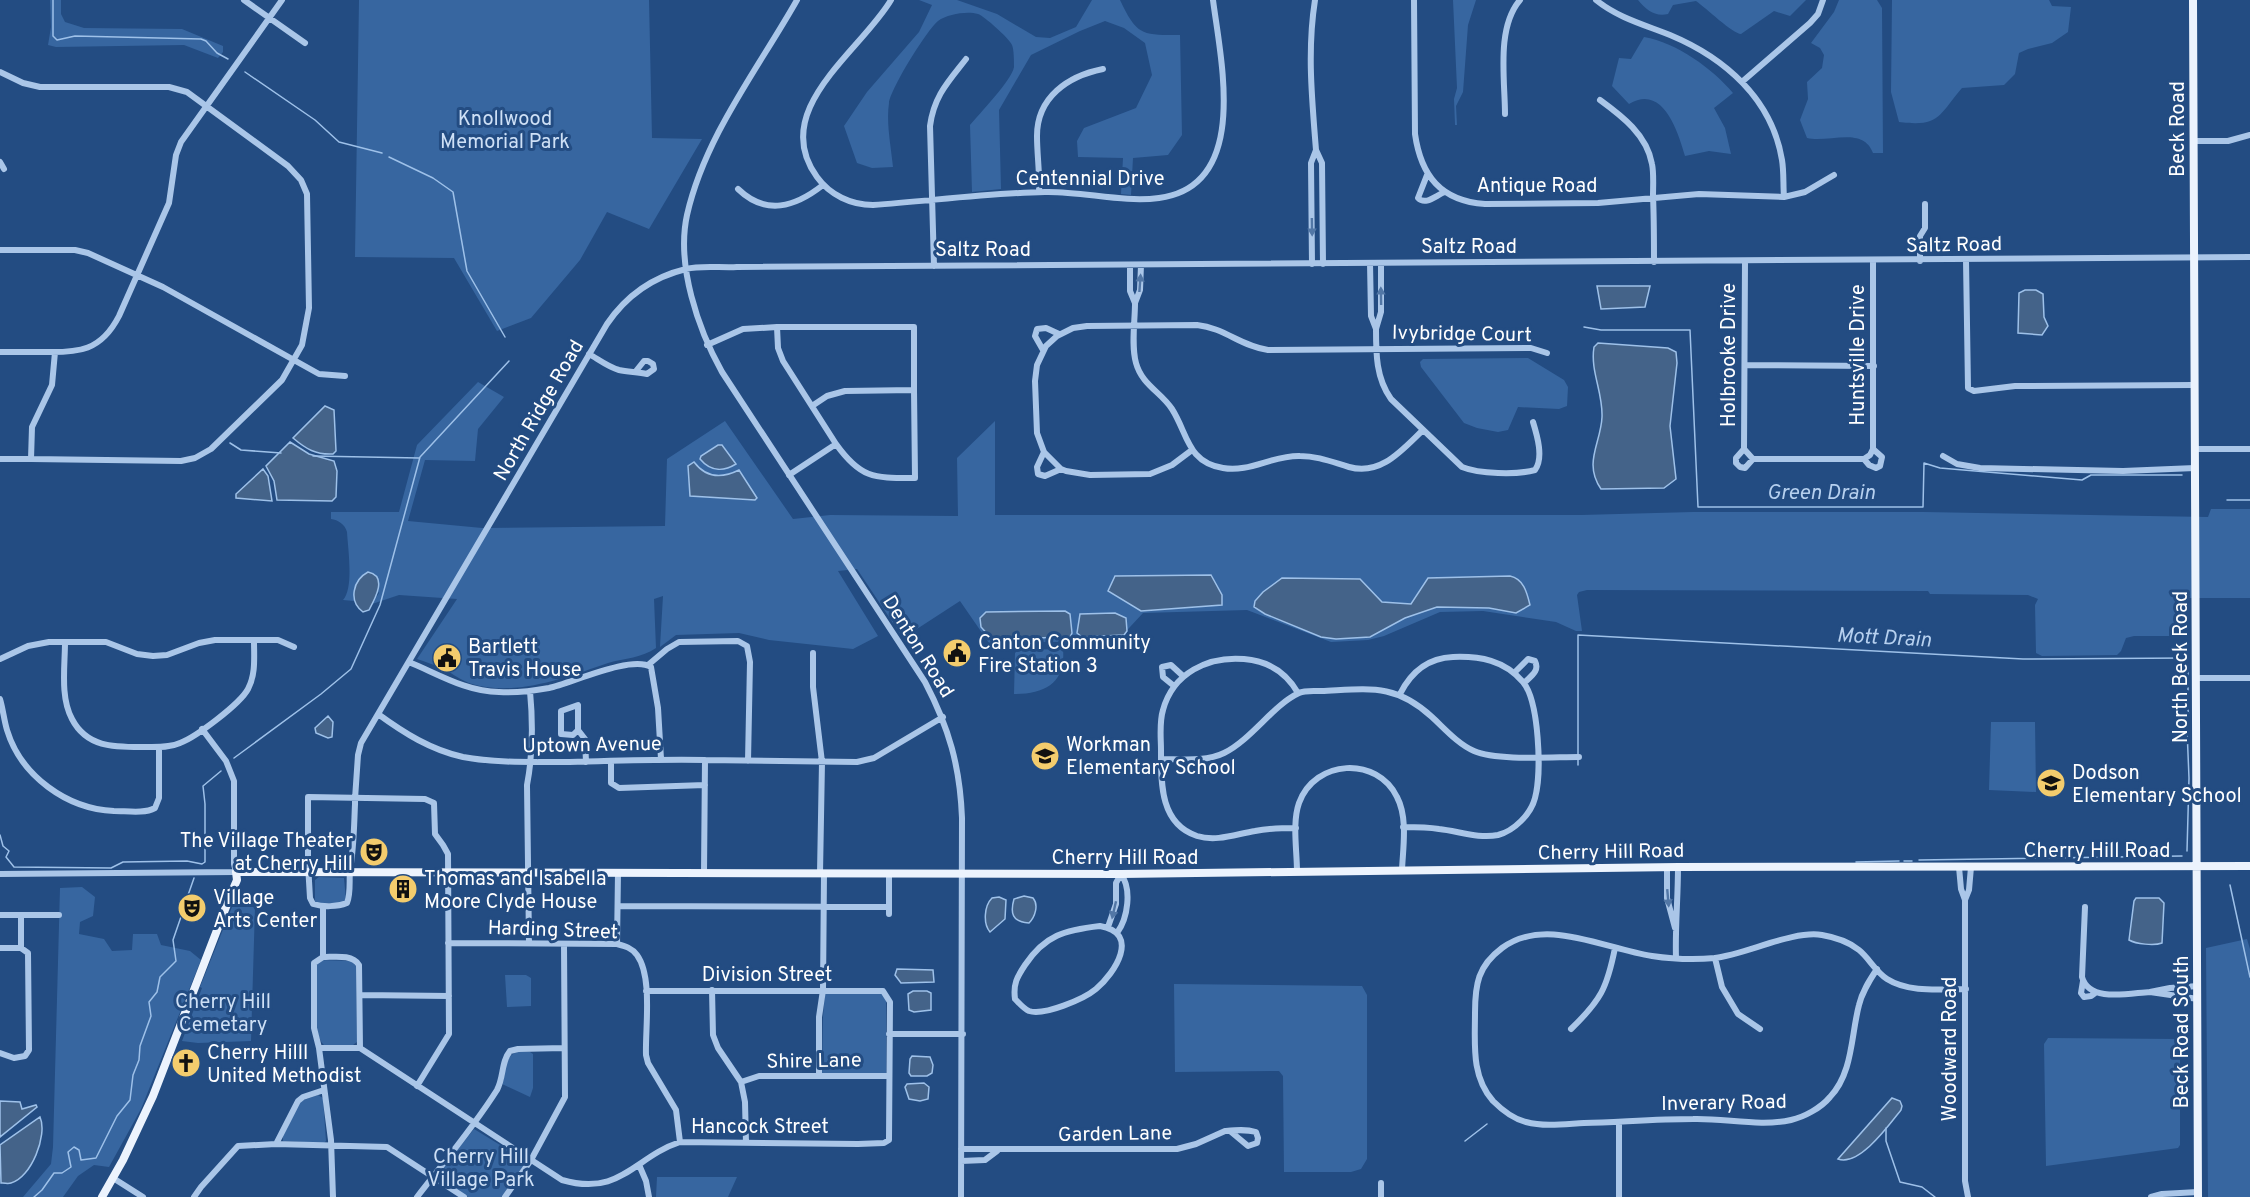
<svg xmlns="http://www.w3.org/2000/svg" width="2250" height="1197" font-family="Overpass,sans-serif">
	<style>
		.green { fill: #3766a0 }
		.water { fill: #446389; stroke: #9ec1e9; stroke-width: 1.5 }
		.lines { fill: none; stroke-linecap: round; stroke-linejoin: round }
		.stream { stroke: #9ec1e9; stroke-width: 1.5 }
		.minor { stroke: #aac6e8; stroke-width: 6 }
		.major { stroke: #ecf3fd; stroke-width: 8 }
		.oneway { fill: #5277a6 }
		.labels { text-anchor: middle; stroke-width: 6; stroke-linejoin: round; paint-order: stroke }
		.park-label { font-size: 20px; fill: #cee0f6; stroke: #234c82 }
		.street-label { font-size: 20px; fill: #fff; stroke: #234c82 }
		.poi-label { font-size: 20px; fill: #fff; stroke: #234c82; text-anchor: start }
		.water-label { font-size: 21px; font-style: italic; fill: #b6d0ef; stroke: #234c82 }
	</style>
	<rect width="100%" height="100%" fill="#234c82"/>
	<path class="green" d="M50 0H61V14L65 22 84 28 182 29 223 46V52L218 58 184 45 56 47 48 45 51 27Z
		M359 0H649L652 138 702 139 649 229 607 212 580 260 531 318 497 331 454 258 355 257Z
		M919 0H957L997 14 1036 37 1050 38 1076 27 1092 0H1120C1137 36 1142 35 1180 35L1182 135 1168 155 1133 158 1131 195 1121 194 1123 158 1078 157 1077 141 1084 128 1136 108 1152 75 1145 43 1124 28 1105 21 1080 31 1031 55 999 110 1001 189 972 192 970 125C979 114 1012 80 1014 67 1014 62 1014 49 1012 45 1009 38 984 16 978 14 967 11 948 14 938 21 927 30 891 88 889 103 886 123 891 146 893 167L872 168 857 163 844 126 867 92 919 32 932 5Z
		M1453 0H1476L1468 25 1463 92 1456 106 1457 125H1455L1454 99 1457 88Z
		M1638 0H1806L1790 16 1774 11 1741 34C1733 34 1706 8 1696 1L1673 5 1668 14C1655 17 1646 10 1638 0Z
		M1839 0H1877L1882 8 1883 153H1873C1863 126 1829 143 1807 138L1800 120 1808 99 1807 82 1822 68 1824 55 1820 48 1811 43 1834 12Z
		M1892 0H2049L2052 6 2071 7 2068 32 2052 43 2028 49 2019 53 2015 74 2004 85 1962 88C1938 116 1940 127 1899 122L1891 92Z
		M1644 37C1677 43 1712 68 1733 93L1714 108 1725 128 1731 154 1709 151 1685 156C1678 132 1663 83 1629 104L1612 86 1619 58 1631 59Z
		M1528 358 1564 380 1568 387 1567 406 1559 409 1518 407 1508 430 1498 432 1477 428 1464 423 1421 367 1420 362 1423 359Z
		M478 382 504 397 478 429 475 461 425 460 408 521 482 528 665 526 667 459 725 421 793 519 830 515 958 516 957 458 995 421V515H1581L1693 512H1924L2208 517 2211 509H2250V598H2179L2182 636H2134L2126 638 2121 651 2117 655 2042 656 2036 653 2035 605 2038 599 2028 595 1930 594 1928 591 1587 590 1579 592 1577 595 1582 631H1576L1556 622 1483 611 1440 612 1384 636 1368 640 1331 642 1247 610 1143 613 1117 641 989 643 960 601 903 638 857 569 838 571 878 636 853 649 769 640 739 633 676 635 660 647 663 596 654 599 656 648C642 658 625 658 608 663 567 677 517 697 472 684 462 681 453 674 444 669 435 665 426 662 417 659L457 599 399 595 372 604 379 593 364 574C358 584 353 589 354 601L343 600C354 588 348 549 347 532 345 524 338 520 331 519V512H399L417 445Z
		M1063 649C1066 683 1045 694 1014 694L1015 653 1018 650Z
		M1991 722H2035L2036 792 1989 790Z
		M319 877 344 878 346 900 343 903H317L315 902V880Z
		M82 887 95 897 93 916 80 922 79 934 104 939 112 951 132 950 133 934H157L161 945 190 951 201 960 141 1109 109 1167 94 1165 78 1176 63 1197H23L51 1164 53 1147 60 888Z
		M232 907H255L251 1041 198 1043 182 1041 202 988 200 987Z
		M2247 939 2250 949V1197H2208L2206 948Z
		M319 960 352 961 356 964 357 1042 353 1045H324C311 1034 316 982 316 964Z
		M505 975H526L531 978V1006L507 1007Z
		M1174 984 1362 986 1367 995V1159L1361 1169 1351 1172H1284L1283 1076 1279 1071 1175 1072Z
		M825 993H884L886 1000V1073H822L823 1017Z
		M2048 1038 2178 1039 2180 1044V1145L2178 1148 2046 1166 2044 1044Z
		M517 1052H530L533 1054V1088L530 1097 502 1084C507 1072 503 1057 517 1052Z
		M318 1095 323 1098 326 1141 324 1143 283 1141V1135L301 1101Z
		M474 1129 525 1160V1164L502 1197H468L439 1177 438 1174Z
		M657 1177H737L728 1197H656Z"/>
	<path class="water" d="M1597 286H1650L1645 307 1601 309Z
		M2025 290H2036L2043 294 2044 317 2048 326 2042 335 2018 333 2019 293Z
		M1598 343 1668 348 1676 352 1677 363 1670 426 1676 479 1664 488 1601 489C1583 463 1601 443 1602 417 1603 392 1590 371 1594 347Z
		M325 406 334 410 336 451 333 454C316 455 306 449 293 438Z
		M290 442 309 454 334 461 337 471 336 497 332 501 277 500 274 481 266 466Z
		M718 445H722L736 464C723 472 710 471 700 459L701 456Z
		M694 462C706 478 721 479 739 470L757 498 755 500 690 496 688 466Z
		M263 469 268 476 272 501 236 498V494Z
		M368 572C388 576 375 599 369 610L363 612C348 601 353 580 368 572Z
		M1211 575 1222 595V605L1141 611 1108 591 1115 576Z
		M1510 576C1524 579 1527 593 1530 605L1516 613 1489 608 1437 607 1405 618 1370 637 1336 639 1321 637 1265 614 1254 607 1255 601 1263 592 1282 578 1360 579 1382 602 1411 604 1428 578Z
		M1065 611 1070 614 1072 633 1070 637 992 639 981 627 980 618 986 612Z
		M1115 613 1126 618 1127 631 1124 635 1082 637 1077 633 1080 614Z
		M328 716 333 722 332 737 328 738 316 733 315 728Z
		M1024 896 1033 898C1039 905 1035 917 1029 923 1012 922 1010 913 1014 899Z
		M999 897 1006 900 1005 919 990 932C983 924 984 906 992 898Z
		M2136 898H2159L2164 903 2162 943C2154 946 2136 944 2129 940L2134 901Z
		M897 969 933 970 934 982 901 983 895 975Z
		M913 991H927L931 993V1010L914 1012 909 1010 908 994Z
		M912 1056 930 1057 933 1065 932 1073 927 1076H911L909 1073 910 1059Z
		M924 1083 929 1087 928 1099 920 1101 909 1099 905 1087 907 1084Z
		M1892 1098 1900 1101 1902 1106 1901 1110C1889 1125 1859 1167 1838 1159Z
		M0 1101 20 1102 22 1109 36 1105 37 1107 0 1137Z
		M40 1117C48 1135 31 1178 11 1183 9 1184 2 1183 1 1183L0 1145Z"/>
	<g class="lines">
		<path class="stream" d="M53 0V36L57 40 75 36 201 39 206 41 217 53 228 59
			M245 72 315 120 339 142 382 153
			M389 157 433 178 453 192 467 271 505 337
			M1584 327 1601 330H1690L1698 507H1923L1924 463 1940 468 2082 480 2091 475H2182
			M230 443 241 450 281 453
			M313 456 419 458
			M2227 500H2250
			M2188 698V666
			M2188 710 2189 716
			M1578 755V635L2023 659 2188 658
			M234 758 321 694 351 669 380 605 420 457 509 361
			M1578 765V759
			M0 835 3 846 9 851 6 857 14 867 111 868 123 862 187 861 202 864 205 862V804L203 786 221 771
			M2187 851 2189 778 2187 729
			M1919 860 2182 856
			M1904 861H1912
			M1856 862 1899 861
			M2230 885 2250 977
			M186 901 194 878
			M1886 1128V1141L1900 1182 1922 1187 1935 1197
			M1465 1141 1487 1124
			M34 1197 42 1190 54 1173H62L71 1167 68 1152 74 1147 79 1150 81 1160 96 1158 117 1116 130 1100 133 1075 139 1060 140 1046 151 1016 149 1002 157 992 160 977 176 961 173 940 183 911"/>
		<path class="minor" d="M244 0 305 43
			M797 0C758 69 705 136 687 215 676 265 698 329 722 372L925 682C949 728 960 766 962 818L961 1197
			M891 0C861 51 768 110 817 177 830 195 851 205 873 205 930 201 988 193 1045 192 1082 191 1123 203 1159 198 1250 186 1221 62 1213 0
			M1315 0C1307 51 1312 99 1316 150L1322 163 1323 264
			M1414 0 1415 134C1421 176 1441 201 1485 204L1598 203 1699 194 1784 197 1805 192 1834 175
			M1596 0C1618 18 1645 25 1670 35 1725 58 1772 99 1782 160 1784 172 1783 185 1784 197
			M0 72 23 83 40 87H169L187 92 288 166 301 180 307 194 309 308 302 345 282 380 211 449 195 458 181 461 31 459 32 427 52 385 55 352
			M1743 81 1810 23 1818 14 1823 0
			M1600 100C1622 116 1647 135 1652 164 1654 174 1653 186 1653 196 1654 218 1654 240 1654 262
			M1505 114C1505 80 1496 28 1520 0
			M2193 141H2228L2250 135
			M0 162 4 169
			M1427 175 1418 198C1426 206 1436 195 1445 192
			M738 189C766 216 795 207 823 185
			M1039 192C1040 174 1037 155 1037 136 1037 97 1068 76 1103 69
			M0 250H75L88 253 163 287 319 374 345 376
			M1966 260 1968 388 1974 391 2015 386 2194 385
			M1873 261V449
			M1920 261V236L1925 228V204
			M1370 263 1371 316 1376 329 1381 312V264
			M1312 264 1311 163 1316 150
			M1130 265V291L1135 303 1140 290 1141 265
			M934 266 930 126C934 96 948 82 966 59
			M1135 303C1135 322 1131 345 1136 363 1142 385 1161 392 1172 409 1188 434 1187 462 1223 468 1249 473 1273 455 1300 456 1317 456 1332 462 1349 467 1381 476 1402 450 1423 430
			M777 327H914V390L845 391 827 396 812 406
			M1376 329C1376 354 1376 378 1391 399L1462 467C1479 474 1517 475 1535 470 1544 458 1537 435 1533 422
			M707 345 743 329 777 327 778 348 783 361 836 444 789 475
			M1043 350 1035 336 1037 329 1046 328 1059 334
			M0 352C14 352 29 352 43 352 79 353 101 351 119 316L169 203 176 155 181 142 282 0
			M589 354C598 359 608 367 619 370 628 372 638 372 647 374L654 369 653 364 648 361H644L636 371
			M1745 365 1874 366
			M836 444C861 479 874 478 915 478L914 390
			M1744 449 1745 261
			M1744 449 1753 459H1864L1870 455 1873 449
			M1744 449 1736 458V463L1740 467 1745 468 1753 459
			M2195 449H2250
			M1192 450 1172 465 1150 474 1090 475 1066 471 1061 469 1044 452 1037 433 1035 381 1037 365 1046 346 1057 336 1073 328 1087 326 1197 325C1225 328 1240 346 1268 350L1531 348 1547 353
			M1044 452 1037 467 1038 474 1045 476 1061 469
			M1943 456 1957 464 1980 468 2123 471 2195 468
			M0 459H31
			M1864 459 1869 465 1876 468 1880 466 1882 457 1873 449
			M65 642C65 666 60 697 72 719 87 748 115 747 144 747 156 747 169 748 180 743 196 737 240 704 248 689 256 674 254 657 254 640
			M813 653V687L822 762 820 873
			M0 659 28 646 49 642H106L137 654 153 656 167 655 199 643 215 640H278L294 647
			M409 662C438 674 467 692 499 692 516 693 533 691 549 688 572 683 631 655 651 667L658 708 661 759
			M648 665 667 649 679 642 738 641 747 646 750 662 748 761
			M1514 673 1528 659 1535 661C1540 671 1531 676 1524 683
			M2196 678H2250
			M1174 686 1163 677 1162 667 1171 665 1183 676
			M1400 694C1411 672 1428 658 1453 657 1480 656 1504 660 1523 682 1539 701 1542 773 1535 798 1531 814 1514 831 1498 835 1479 839 1458 831 1439 829 1427 827 1415 827 1403 827
			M0 699C3 709 4 720 7 730 21 776 67 809 114 811 127 811 144 814 155 808L159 798V747
			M378 714C404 733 431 750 463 757 495 763 530 762 563 762 610 761 657 759 705 760L704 873
			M578 730 573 735 561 734V711L578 705V730L585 739 586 762
			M1161 759C1181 759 1206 762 1224 753 1252 739 1273 705 1299 693 1305 690 1314 691 1321 691 1369 689 1395 683 1432 717 1445 729 1458 744 1474 751 1497 761 1552 757 1579 757
			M705 760 857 762 874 758 943 717
			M611 761V783L619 788 705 785
			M1296 828C1283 828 1269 828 1255 831 1236 834 1217 842 1197 836 1160 824 1161 783 1161 751 1161 737 1159 723 1163 710 1173 673 1208 656 1244 659 1269 661 1286 672 1298 693
			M1667 867V898L1675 928
			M1959 867 1961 889 1965 900V1181L1968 1197
			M1297 872C1297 850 1292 823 1299 803 1315 759 1377 756 1397 797 1408 818 1403 847 1402 870
			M0 874 236 872 234 864V781L226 761 202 729
			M1965 900 1969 890 1971 867
			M323 906V957L314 963V1028L319 1048 331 1140 333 1197
			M618 906 889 907
			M2085 907 2082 977C2089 1003 2130 993 2150 992
			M889 914V874
			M0 915H59
			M21 915V948
			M1100 926C1141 933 1115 973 1096 989 1084 999 1044 1016 1029 1011 1024 1009 1019 1003 1015 999 1013 984 1017 977 1025 965 1045 935 1065 930 1100 926Z
			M1108 927 1116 904V883L1121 874C1132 889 1128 918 1117 933
			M448 943 617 944C625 946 632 948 637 955 653 977 645 1029 646 1055L648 1063 676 1110 680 1142
			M529 943 527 785C533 754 533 723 530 691
			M617 944 618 873
			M0 948H21L28 953 29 1050 25 1056 14 1058 0 1053
			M323 957C335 957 352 954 359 965L360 1048
			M1676 958C1675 928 1678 898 1678 867
			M1715 958 1722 987 1738 1014 1760 1029
			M1877 969C1869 981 1862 992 1859 1005 1851 1035 1853 1073 1830 1097 1821 1108 1804 1117 1791 1120 1760 1127 1725 1118 1693 1119 1657 1119 1620 1122 1584 1123 1565 1124 1545 1127 1526 1122 1513 1119 1502 1110 1493 1101 1471 1076 1475 1044 1475 1013 1475 984 1478 966 1502 948 1545 916 1604 949 1652 956 1672 959 1695 960 1715 958 1746 954 1794 930 1822 935 1834 937 1848 941 1859 950 1869 958 1875 971 1887 979 1909 993 1941 989 1966 989
			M2083 981 2081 993 2084 997 2091 996 2095 993
			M712 990 713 1035 718 1048 741 1082 745 1102 746 1143
			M360 995 449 996
			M2198 999 2150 992 2170 988 2198 986
			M1571 1029C1601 1000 1607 988 1615 948
			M889 1034H963
			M319 1048H360L562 1180C621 1197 634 1157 680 1142L858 1144 884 1143 889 1140 890 1002 883 991H646
			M819 1076V1017L823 990 824 873
			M741 1082 759 1076H889
			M417 1086 449 1034 448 854 443 845 435 834 434 803 425 799 308 797V864L310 898 313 904C323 907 337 907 347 903 351 893 349 882 350 870 354 848 354 826 355 804V799L358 755 361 743 607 324C626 296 653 277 686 269 701 265 721 268 737 267L2250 257
			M1619 1122V1197
			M276 1144 298 1101 303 1097 324 1090
			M961 1149H1177L1196 1144 1225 1131C1236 1130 1246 1129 1256 1132L1258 1138 1257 1143 1248 1146 1230 1131
			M961 1161 985 1160 997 1151
			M640 1167 646 1181 649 1197
			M113 1178 143 1197
			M194 1197 201 1187 238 1146 276 1144 387 1147 464 1197
			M417 1197C444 1162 473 1128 497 1090 504 1077 501 1062 510 1051L518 1049 564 1048
			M505 1197 531 1160 565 1097 564 944
			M1381 1197V1183
			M2151 1197 2162 1194 2198 1192"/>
		<path class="major" d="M2193 0 2198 1197
			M102 1197 123 1160 153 1096 231 894 237 880 236 872 1121 874 1678 867 2250 866"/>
	</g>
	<defs><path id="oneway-solid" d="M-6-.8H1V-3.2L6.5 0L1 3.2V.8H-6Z" transform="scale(1.5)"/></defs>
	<g class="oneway">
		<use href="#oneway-solid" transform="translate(1312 227) rotate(89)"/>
		<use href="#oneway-solid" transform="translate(1140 283) rotate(-86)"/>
		<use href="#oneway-solid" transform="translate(1381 296) rotate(-91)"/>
		<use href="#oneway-solid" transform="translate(1668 898) rotate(85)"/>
		<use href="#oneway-solid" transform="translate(1114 910) rotate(103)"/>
	</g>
	<defs>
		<g id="civic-disc" transform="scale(1.5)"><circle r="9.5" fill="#f3cc6d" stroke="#234c82"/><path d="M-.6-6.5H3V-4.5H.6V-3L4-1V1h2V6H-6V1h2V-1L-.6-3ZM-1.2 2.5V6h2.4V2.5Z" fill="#111"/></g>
		<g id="school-disc" transform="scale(1.5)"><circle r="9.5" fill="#f3cc6d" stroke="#234c82"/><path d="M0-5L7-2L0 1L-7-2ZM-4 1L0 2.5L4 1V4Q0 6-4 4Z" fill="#111"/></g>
		<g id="theatre-disc" transform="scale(1.5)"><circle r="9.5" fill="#f3cc6d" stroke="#234c82"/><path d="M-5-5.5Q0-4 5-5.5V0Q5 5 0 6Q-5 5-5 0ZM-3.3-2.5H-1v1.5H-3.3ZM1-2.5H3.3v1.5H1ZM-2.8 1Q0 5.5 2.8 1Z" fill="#111"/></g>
		<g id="building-disc" transform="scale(1.5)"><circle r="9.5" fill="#f3cc6d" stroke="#234c82"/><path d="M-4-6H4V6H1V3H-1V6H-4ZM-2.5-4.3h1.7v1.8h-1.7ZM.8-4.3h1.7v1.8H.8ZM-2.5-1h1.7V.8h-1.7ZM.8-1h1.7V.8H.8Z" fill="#111"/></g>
		<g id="church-disc" transform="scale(1.5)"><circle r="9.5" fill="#f3cc6d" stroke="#234c82"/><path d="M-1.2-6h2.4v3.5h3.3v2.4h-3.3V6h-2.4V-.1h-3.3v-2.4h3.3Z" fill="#111"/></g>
	</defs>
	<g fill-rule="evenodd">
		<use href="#civic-disc" x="957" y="653"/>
		<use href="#civic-disc" x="447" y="658"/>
		<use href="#school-disc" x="1045" y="756"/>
		<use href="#school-disc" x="2051" y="783"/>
		<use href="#theatre-disc" x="374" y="852"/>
		<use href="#building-disc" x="403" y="889"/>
		<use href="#theatre-disc" x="192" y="908"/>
		<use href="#church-disc" x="186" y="1063"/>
	</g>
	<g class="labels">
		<g class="park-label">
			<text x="505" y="125">Knollwood<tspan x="505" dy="23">Memorial Park</tspan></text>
			<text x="223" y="1008">Cherry Hill<tspan x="223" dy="23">Cemetary</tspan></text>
			<text x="481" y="1163">Cherry Hill<tspan x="481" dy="23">Village Park</tspan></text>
		</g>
		<g class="street-label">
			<text transform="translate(2177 129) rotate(-90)" y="7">Beck Road</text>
			<text x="1090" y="185">Centennial Drive</text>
			<text x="1537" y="192">Antique Road</text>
			<text transform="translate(1954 244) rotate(-1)" y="7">Saltz Road</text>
			<text x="1469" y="253">Saltz Road</text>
			<text x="983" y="256">Saltz Road</text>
			<text transform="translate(1462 333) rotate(1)" y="7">Ivybridge Court</text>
			<text transform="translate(1728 355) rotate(-90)" y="7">Holbrooke Drive</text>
			<text transform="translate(1857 355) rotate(-90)" y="7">Huntsville Drive</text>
			<text transform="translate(538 410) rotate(-60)" y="7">North Ridge Road</text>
			<text transform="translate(919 646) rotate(58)" y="7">Denton Road</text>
			<text transform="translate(2180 667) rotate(-90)" y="7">North Beck Road</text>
			<text transform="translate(592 744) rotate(-1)" y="7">Uptown Avenue</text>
			<text x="2097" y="857">Cherry Hill Road</text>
			<text transform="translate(1611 851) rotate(-1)" y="7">Cherry Hill Road</text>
			<text x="1125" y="864">Cherry Hill Road</text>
			<text transform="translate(553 929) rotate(2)" y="7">Harding Street</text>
			<text x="767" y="981">Division Street</text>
			<text transform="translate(2181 1032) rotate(-90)" y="7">Beck Road South</text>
			<text transform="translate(1949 1049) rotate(-90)" y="7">Woodward Road</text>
			<text transform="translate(814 1060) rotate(-1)" y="7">Shire Lane</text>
			<text transform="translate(1724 1102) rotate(-1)" y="7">Inverary Road</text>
			<text x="760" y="1133">Hancock Street</text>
			<text transform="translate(1115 1133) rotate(-1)" y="7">Garden Lane</text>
		</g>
		<g class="poi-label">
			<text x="978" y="649">Canton Community<tspan x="978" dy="23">Fire Station 3</tspan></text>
			<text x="468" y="653">Bartlett<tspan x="468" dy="23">Travis House</tspan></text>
			<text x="1066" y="751">Workman<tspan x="1066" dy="23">Elementary School</tspan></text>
			<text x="2072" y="779">Dodson<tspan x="2072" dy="23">Elementary School</tspan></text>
			<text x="353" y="847" text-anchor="end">The Village Theater<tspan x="353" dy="23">at Cherry Hill</tspan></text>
			<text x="424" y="885">Thomas and Isabella<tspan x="424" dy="23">Moore Clyde House</tspan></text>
			<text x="213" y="904">Village<tspan x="213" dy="23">Arts Center</tspan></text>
			<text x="207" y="1059">Cherry Hilll<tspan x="207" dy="23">United Methodist</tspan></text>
		</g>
		<g class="water-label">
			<text x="1821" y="499">Green Drain</text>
			<text transform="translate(1884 637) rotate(3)" y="7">Mott Drain</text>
		</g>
	</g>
</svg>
